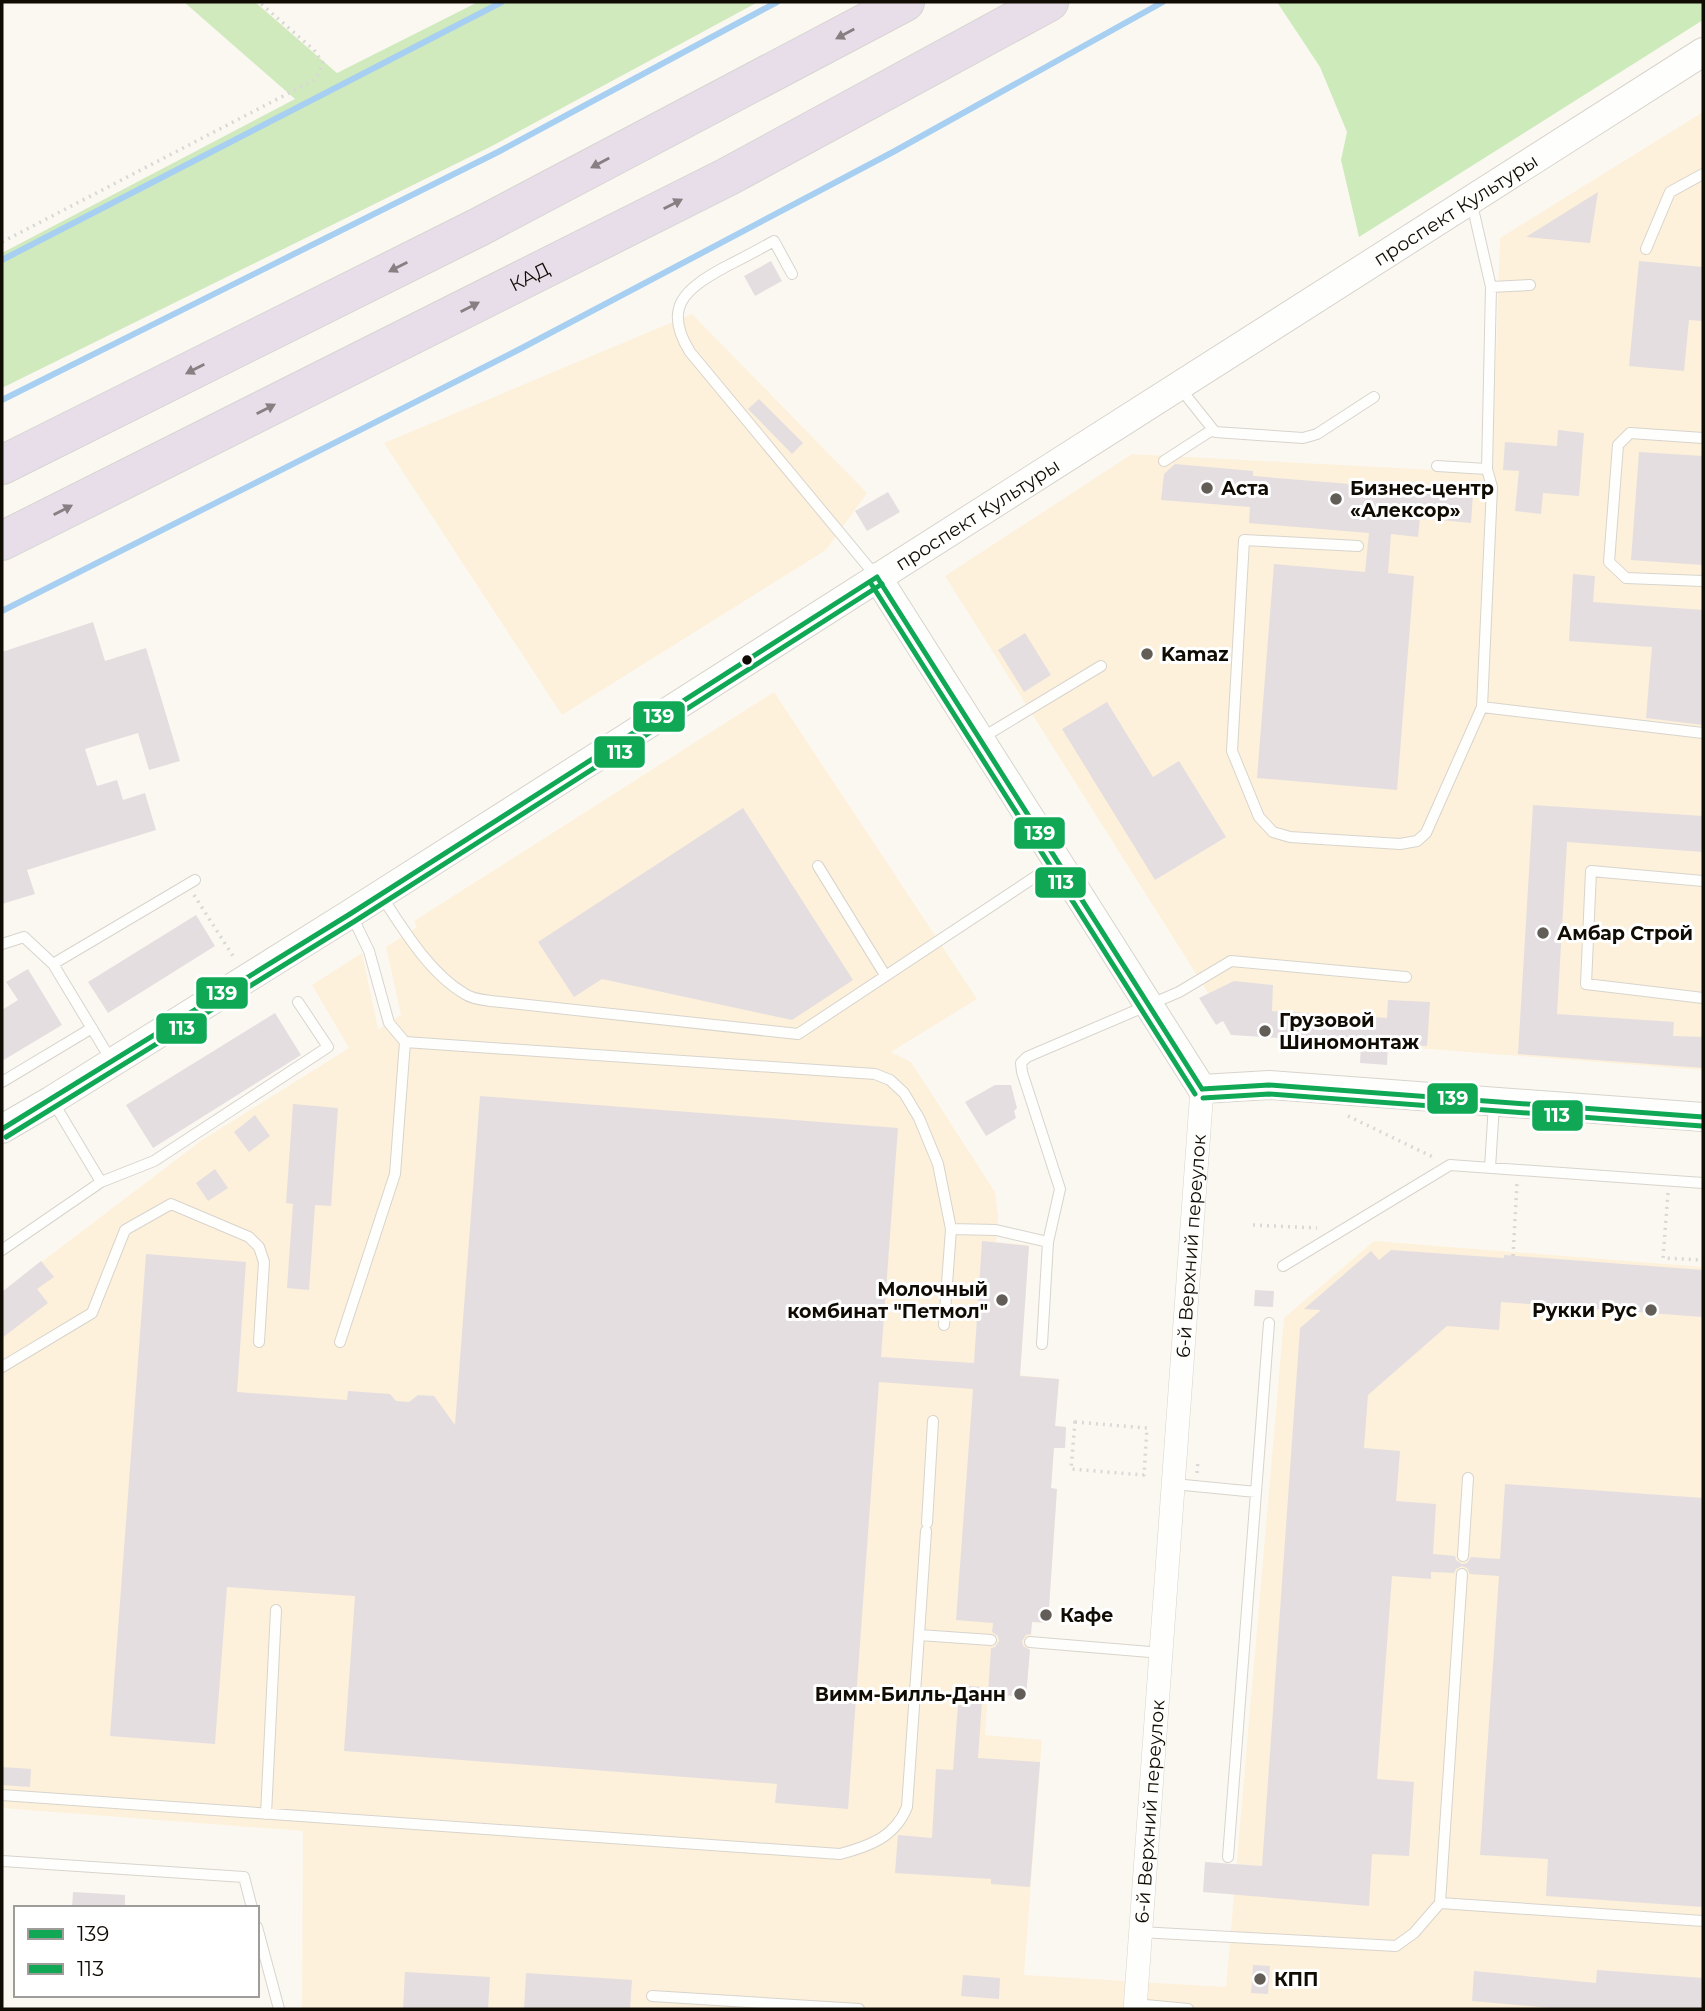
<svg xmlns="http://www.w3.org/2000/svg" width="1705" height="2011" font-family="Montserrat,sans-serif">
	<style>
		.built { fill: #fdf1db }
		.green { fill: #d0eabe }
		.forest { fill: #cdeaba }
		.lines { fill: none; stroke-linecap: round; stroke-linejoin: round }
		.stream { stroke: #a6cff1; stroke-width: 6 }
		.building { fill: #e4dee0 }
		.service-casing { stroke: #d8d4cc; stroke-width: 12 }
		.minor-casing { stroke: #d8d4cc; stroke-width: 24 }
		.tertiary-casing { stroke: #d8d4cc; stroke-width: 30 }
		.motorway-casing { stroke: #d7d5d2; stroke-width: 40 }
		.path { stroke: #d9d8d6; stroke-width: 3.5; stroke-dasharray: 2 5; stroke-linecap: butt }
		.service { stroke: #fefefd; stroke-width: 10 }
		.minor { stroke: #fefefd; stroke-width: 23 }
		.tertiary { stroke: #fefefd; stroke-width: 28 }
		.motorway { stroke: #e8dee9; stroke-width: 38 }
		.bus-1-casing { stroke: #fff; stroke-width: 10 }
		.bus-2-casing { stroke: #fff; stroke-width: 10 }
		.bus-1 { stroke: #10a855; stroke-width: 5 }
		.bus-2 { stroke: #10a855; stroke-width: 5 }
		.oneway { fill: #877f82 }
		.poi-dot { fill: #625e57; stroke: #fff; stroke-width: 2.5 }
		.bus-dot { fill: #100b03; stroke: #fff; stroke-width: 2.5 }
		.labels { text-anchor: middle; stroke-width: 6; stroke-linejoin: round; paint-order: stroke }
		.street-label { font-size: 19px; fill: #100b03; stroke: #fff }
		.poi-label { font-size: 19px; font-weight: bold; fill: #100b03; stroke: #fff; text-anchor: start }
		.line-badge { stroke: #fff; stroke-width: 2.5 }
		.badge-label { font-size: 19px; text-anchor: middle; font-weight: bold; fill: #fff }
	</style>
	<rect width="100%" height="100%" fill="#fbf8f2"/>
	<path class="built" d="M1703 112V1070L1234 1034 945 576 1132 454 1492 473 1500 238Z
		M692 314 867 493 826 550 562 715 384 443Z
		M774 692 977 999 891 1052 911 1062 995 1192 998 1216 996 1242 1029 1245 1021 1358 1007 1374 1059 1379 1055 1426 1066 1427 1065 1448H1054L1051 1488 1057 1489 1048 1623 1032 1622 1026 1697 988 1694 985 1735 1042 1740 1024 1975 1226 1987 1284 1318 1374 1241 1703 1267V2009H302L303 1831 2 1808V1292L202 1140 349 1048 312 985 362 953 378 1029 389 1023 401 1015 386 947 417 927 414 921Z"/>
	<path class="green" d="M184 2H255L337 73 478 2H758L492 146 2 388V253L295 99Z"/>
	<path class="forest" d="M1277 2H1703V20L1359 237 1341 160 1347 132 1320 67Z"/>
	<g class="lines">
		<path class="stream" d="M2 260 502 2
			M2 400 498 152 777 2
			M2 611 520 349 893 152 1163 2"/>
	</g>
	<path class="building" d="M1598 192 1590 243 1526 237Z
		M771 261 782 281 755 296 744 276Z
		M1639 261 1703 267 1702 321 1689 320 1684 371 1629 366Z
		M759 399 803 443 792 454 748 409Z
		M1558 430 1584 433 1579 496 1543 493 1541 514 1515 511 1519 471 1503 470 1505 442 1557 446Z
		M1639 452 1703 456V565L1631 560Z
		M1175 464 1253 471V476L1473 494 1471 523 1420 518 1418 537 1391 534 1388 573 1414 576 1397 790 1257 778 1274 564 1365 572 1369 533 1249 523 1250 507 1161 500 1164 474Z
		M888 492 900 512 867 531 855 511Z
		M1573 574 1595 576 1593 602 1703 610V725L1646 718 1652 647 1569 641Z
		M93 622 105 661 146 648 180 761 149 770 138 733 85 749 97 786 117 780 123 800 145 793 156 830 27 870 35 894 2 904V652Z
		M1025 633 1051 675 1024 692 998 650Z
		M1107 702 1153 777 1179 761 1226 837 1155 880 1062 729Z
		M1533 805 1703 816V852L1567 842 1557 1014 1674 1022 1673 1036 1703 1037V1068L1518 1054Z
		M743 808 853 980 792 1020 602 979 574 997 538 942Z
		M196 915 215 946 108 1013 88 982Z
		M28 969 62 1025 2 1061V1010L18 1000 6 982Z
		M1234 981 1273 985 1272 1011 1387 1018 1388 1000 1430 1002 1427 1046 1388 1044 1387 1065 1360 1063 1361 1043 1231 1035 1223 1021 1216 1025 1199 998Z
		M275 1013 301 1055 153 1148 126 1105Z
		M995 1085H1011L1017 1108 1014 1111 1016 1118 986 1136 965 1102Z
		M480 1096 898 1128 881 1357 974 1363 982 1241 1029 1246 1020 1376 1059 1379 1055 1426 1066 1427 1065 1448H1054L1051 1488 1057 1489 1048 1623 1032 1622 1031 1634 1026 1635 1022 1641 1023 1646 1030 1650 1026 1697 988 1694 991 1648 995 1647 999 1641 998 1636 992 1632 993 1623 956 1620 973 1389 879 1382 848 1809 775 1803 777 1784 344 1751 355 1596 227 1587 215 1744 110 1736 146 1254 246 1262 237 1392 347 1400 348 1391 390 1394 396 1401 409 1402 418 1395 434 1396 455 1425Z
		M293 1104 338 1108 331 1206 315 1205 309 1290 287 1288 293 1204 286 1203Z
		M255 1115 270 1136 249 1152 234 1132Z
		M215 1169 228 1188 208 1201 196 1183Z
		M1391 1250 1504 1258V1255L1703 1270V1317L1501 1302 1499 1330 1447 1326 1368 1395 1364 1448 1400 1451 1396 1501 1436 1504 1433 1554 1455 1556 1456 1560 1462 1564 1467 1563 1471 1557 1500 1559 1505 1484 1703 1498V1907L1546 1896 1548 1859 1480 1855 1499 1576 1470 1574 1467 1568 1462 1566 1456 1569 1454 1573 1431 1572V1579L1392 1576 1377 1779 1414 1782 1409 1856 1372 1854 1369 1906 1203 1892 1205 1862 1262 1866 1300 1328 1321 1310 1304 1309 1371 1251 1379 1260Z
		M41 1261 54 1277 37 1289 48 1303 2 1338V1292Z
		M1255 1290 1274 1291 1273 1307 1254 1306Z
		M969 1686 983 1687 978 1758 1040 1762 1030 1887 991 1884V1879L895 1873 898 1835 932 1838 936 1769 953 1770 958 1705 967 1706Z
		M2 1767 31 1769 30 1787 2 1785Z
		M73 1892 125 1895V1908H72Z
		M1253 1965 1270 1966 1268 1994 1251 1993Z
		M1597 1970 1703 1978V2009H1563L1472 2001 1474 1971 1596 1983Z
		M405 1972 490 1977 488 2009H403Z
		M526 1973 632 1980 630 2009H524Z
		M963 1975 1000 1978 999 1999 961 1996Z"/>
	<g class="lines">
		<g class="service-casing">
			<path id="service" d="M1468 203 1474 213 1491 287 1487 469 1492 487 1482 707 1703 733
				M1646 249 1670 192 1703 174
				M792 274 774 241C758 250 741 259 725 267 685 289 662 307 690 352L875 575
				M1491 287 1530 285
				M1180 388 1215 432 1303 438 1317 434 1374 397
				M1703 438 1630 433 1618 445 1609 562 1626 578 1703 581
				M1164 461 1212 430
				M1437 466 1487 469
				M1358 546 1244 540 1232 751 1259 817 1273 832 1290 837 1400 844 1417 841 1426 833 1482 707
				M980 739 1101 666
				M818 866 885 975
				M1703 881 1591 871 1586 984 1703 998
				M382 897C403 929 430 974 465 994 472 999 483 1000 491 1001L798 1034 1056 863
				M351 914 369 951 389 1023 405 1042
				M2 944 24 937 53 964 195 880
				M53 964 111 1060
				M2 1082 92 1028
				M52 1100 101 1182
				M1490 1168 1494 1104
				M951 1229 996 1230 1048 1242
				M2 1250 101 1182 154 1161 328 1047 298 1002
				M1283 1266 1450 1165 1703 1183
				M340 1342 395 1174 405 1042 875 1074 890 1080 904 1093 919 1118 938 1164 951 1229 944 1325
				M1042 1344 1048 1242 1060 1189 1022 1072 1021 1063 1027 1057 1179 992 1231 961 1406 977
				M2 1367 92 1313 125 1230 171 1204 249 1237 259 1247 264 1262 259 1342
				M1174 1484 1256 1492
				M927 1523 933 1421
				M926 1531 919 1635 991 1640
				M1463 1556 1468 1478
				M1030 1642 1162 1653
				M2 1795 840 1854C870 1846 895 1837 907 1807L919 1635
				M266 1814 276 1610
				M1228 1857 1269 1323
				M2 1861 244 1877 252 1908
				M1440 1903 1703 1921
				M257 1927 279 2009
				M1140 1932 1396 1946 1414 1933 1440 1903 1462 1574
				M652 1996 859 2009
				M1135 2004 1188 2009"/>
		</g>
		<g class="minor-casing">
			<g id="minor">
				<path id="s1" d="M1135 2009 1202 1089"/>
			</g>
		</g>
		<g class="tertiary-casing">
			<g id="tertiary">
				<path d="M877 577 1202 1089 1269 1085 1703 1117"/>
				<path id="s2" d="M2 1129 52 1100 350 914 1703 52"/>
			</g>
		</g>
		<g class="motorway-casing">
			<g id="motorway">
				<path d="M2 465 479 227 905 2"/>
				<path id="s3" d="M2 541 727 177 1049 2"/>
			</g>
		</g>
		<path class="path" d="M2 242 316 79 323 63 314 50 259 2
			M194 895 233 956
			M1348 1116 1435 1158
			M1668 1193 1663 1258 1703 1260
			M1253 1225 1317 1228
			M1513 1256 1517 1183
			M1075 1422 1147 1428 1144 1475 1071 1469Z
			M1197 1473 1198 1461"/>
		<use href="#service" class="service"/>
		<use href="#minor" class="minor"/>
		<use href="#tertiary" class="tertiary"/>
		<use href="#motorway" class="motorway"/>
		<g class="bus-1-casing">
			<path id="bus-1" d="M877 577 1202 1089
				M1202 1089 1269 1085 1703 1117
				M2 1129 350 914 877 577"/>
		</g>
		<g class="bus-2-casing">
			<path id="bus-2" d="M870 582 1195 1094
				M1203 1098 1269 1094 1702 1126
				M6 1137 355 921 882 584"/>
		</g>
		<use href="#bus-1" class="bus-1"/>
		<use href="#bus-2" class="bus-2"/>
	</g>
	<defs><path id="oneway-solid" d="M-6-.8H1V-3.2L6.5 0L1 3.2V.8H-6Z" transform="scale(1.75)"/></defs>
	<g class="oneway">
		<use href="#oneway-solid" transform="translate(845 34) rotate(152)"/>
		<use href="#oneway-solid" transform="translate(600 163) rotate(152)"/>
		<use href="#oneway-solid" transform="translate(673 204) rotate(-27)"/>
		<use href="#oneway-solid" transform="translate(398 267) rotate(153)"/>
		<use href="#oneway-solid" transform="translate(470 307) rotate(-27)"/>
		<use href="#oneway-solid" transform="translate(195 369) rotate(153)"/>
		<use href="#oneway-solid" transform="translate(266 409) rotate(-27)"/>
		<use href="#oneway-solid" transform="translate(63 510) rotate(-27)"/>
	</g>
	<g class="poi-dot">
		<circle cx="1207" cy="488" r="7"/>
		<circle cx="1336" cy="499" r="7"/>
		<circle cx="1147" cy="654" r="7"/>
		<circle cx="1543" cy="933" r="7"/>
		<circle cx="1265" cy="1031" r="7"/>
		<circle cx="1002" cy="1300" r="7"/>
		<circle cx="1651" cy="1310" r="7"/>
		<circle cx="1046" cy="1615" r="7"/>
		<circle cx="1020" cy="1694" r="7"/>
		<circle cx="1260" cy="1979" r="7"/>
	</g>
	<circle class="bus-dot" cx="747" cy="660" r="6"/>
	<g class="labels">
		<g class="street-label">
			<text dy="7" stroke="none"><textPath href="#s2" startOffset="1720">проспект Культуры</textPath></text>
			<text dy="7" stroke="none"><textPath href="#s3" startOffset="590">КАД</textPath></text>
			<text dy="7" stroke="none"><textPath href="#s2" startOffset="1153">проспект Культуры</textPath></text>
			<text dy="7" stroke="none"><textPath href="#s1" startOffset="765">6-й Верхний переулок</textPath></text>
			<text dy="7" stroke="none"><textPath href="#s1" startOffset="198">6-й Верхний переулок</textPath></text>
		</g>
		<g class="poi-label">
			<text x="1221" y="495">Аста</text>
			<text x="1350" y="495">Бизнес-центр<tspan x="1350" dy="22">«Алексор»</tspan></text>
			<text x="1161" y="661">Kamaz</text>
			<text x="1557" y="940">Амбар Строй</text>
			<text x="1279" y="1027">Грузовой<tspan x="1279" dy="22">Шиномонтаж</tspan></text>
			<text x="988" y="1296" text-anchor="end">Молочный<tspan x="988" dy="22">комбинат "Петмол"</tspan></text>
			<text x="1637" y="1317" text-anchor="end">Рукки Рус</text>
			<text x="1060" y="1622">Кафе</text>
			<text x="1006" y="1701" text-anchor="end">Вимм-Билль-Данн</text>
			<text x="1274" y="1986">КПП</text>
		</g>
	</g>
	<g class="line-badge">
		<rect x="632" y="700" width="54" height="33" rx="7" fill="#10a855"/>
		<rect x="593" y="735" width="53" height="34" rx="7" fill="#10a855"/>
		<rect x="1013" y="816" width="53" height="34" rx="7" fill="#10a855"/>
		<rect x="1034" y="866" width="53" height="33" rx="7" fill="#10a855"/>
		<rect x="195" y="976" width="54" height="34" rx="7" fill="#10a855"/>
		<rect x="155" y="1012" width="53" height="33" rx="7" fill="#10a855"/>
		<rect x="1426" y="1082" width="53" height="33" rx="7" fill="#10a855"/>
		<rect x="1531" y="1099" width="53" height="33" rx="7" fill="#10a855"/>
	</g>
	<g class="badge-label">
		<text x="659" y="723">139</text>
		<text x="620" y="759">113</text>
		<text x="1040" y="840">139</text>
		<text x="1061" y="889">113</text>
		<text x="222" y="1000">139</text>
		<text x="182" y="1035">113</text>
		<text x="1453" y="1105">139</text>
		<text x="1557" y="1122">113</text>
	</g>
	<rect width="1705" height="2011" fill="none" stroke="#100b03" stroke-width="7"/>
	<rect x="14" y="1906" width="245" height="91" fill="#ffffff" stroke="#9f9d9a" stroke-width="2"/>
	<rect x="28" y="1929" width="35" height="10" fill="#10a855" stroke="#9f9d9a" stroke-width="2"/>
	<text x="77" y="1941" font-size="21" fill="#100b03">139</text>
	<rect x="28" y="1964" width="35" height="10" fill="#10a855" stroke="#9f9d9a" stroke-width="2"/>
	<text x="77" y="1976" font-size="21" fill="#100b03">113</text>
</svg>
